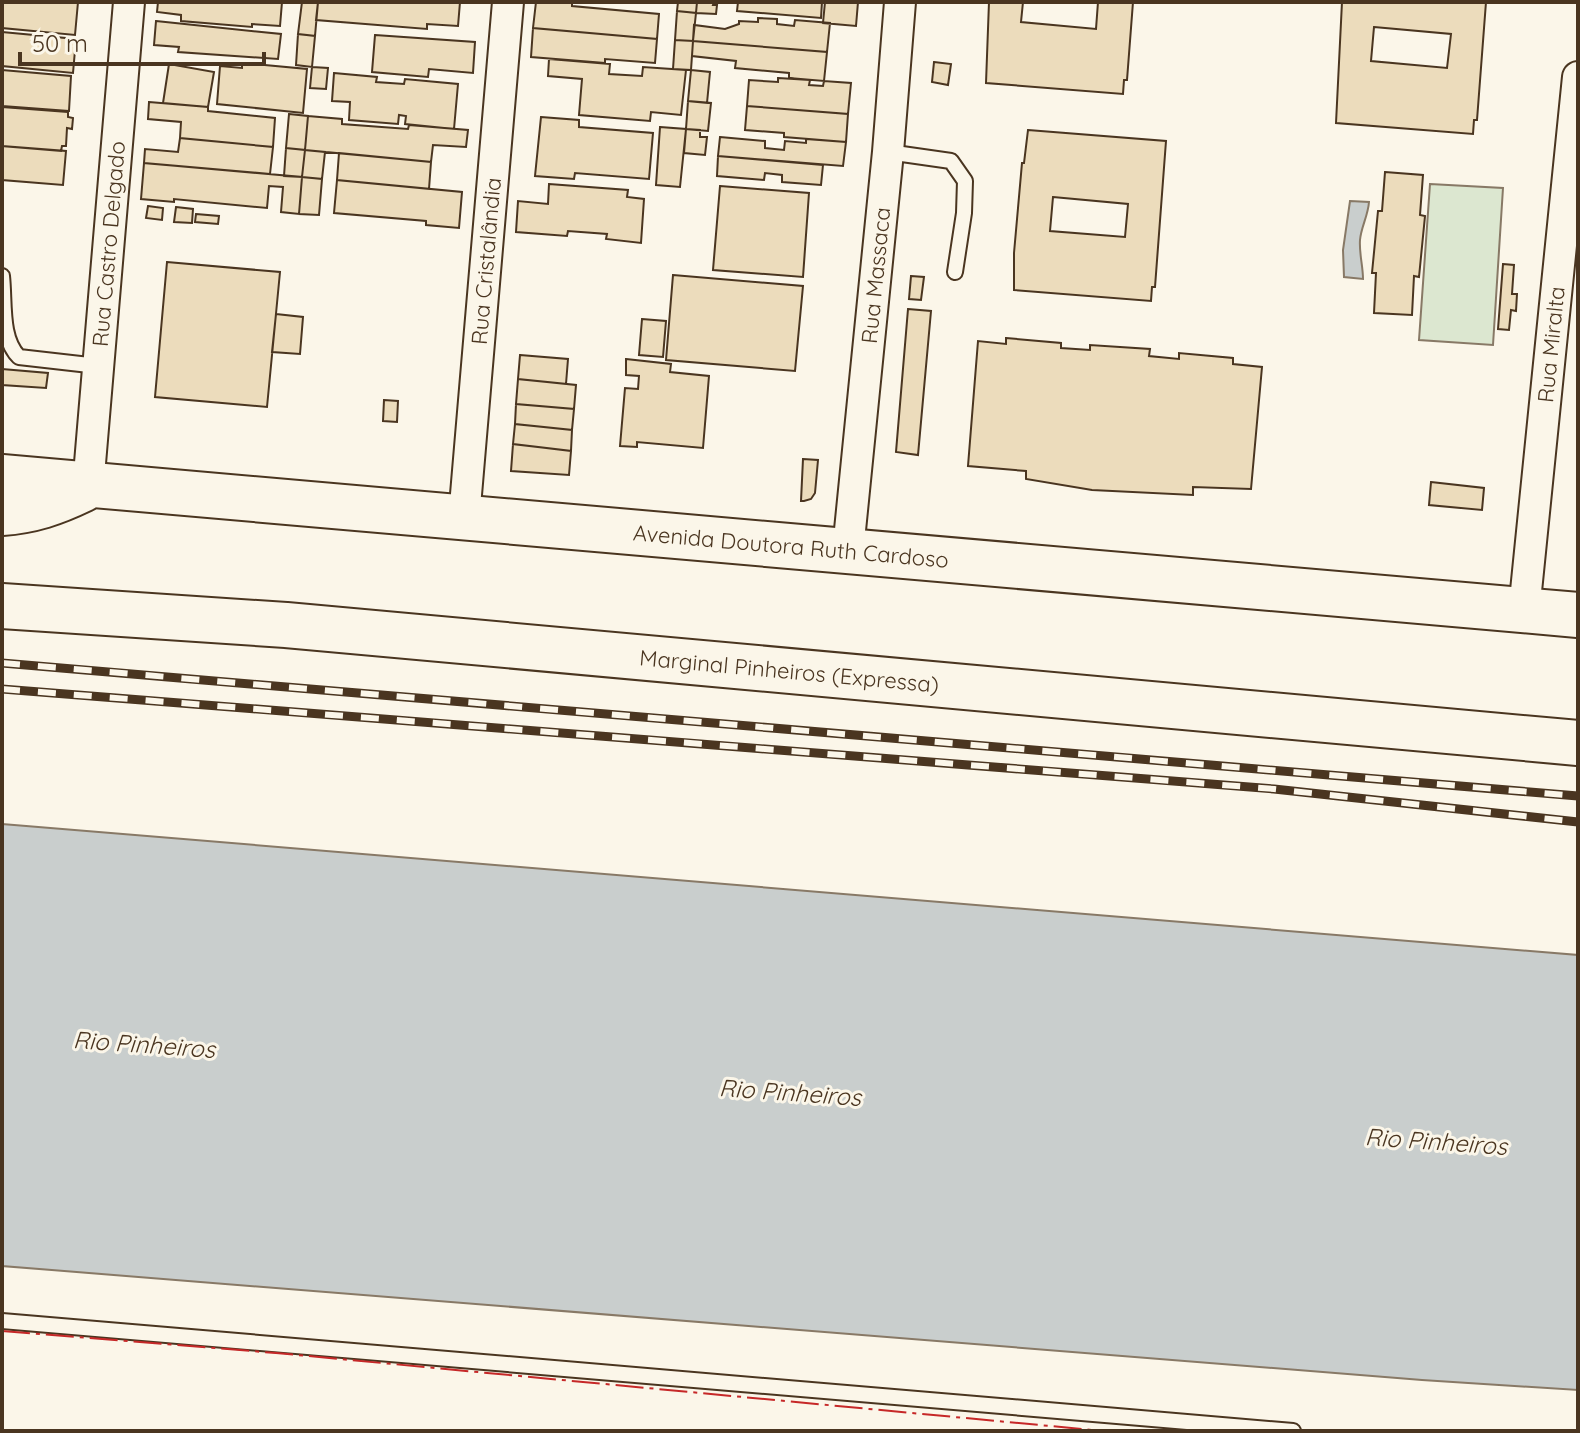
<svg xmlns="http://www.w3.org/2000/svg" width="1580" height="1433" font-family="Quicksand,sans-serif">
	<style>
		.green { fill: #dce7d0; stroke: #887966; stroke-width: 2 }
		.water { fill: #c9cecd; stroke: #887966; stroke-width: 2 }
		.building { fill: #ecdcbc; stroke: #4a3520; stroke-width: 2; fill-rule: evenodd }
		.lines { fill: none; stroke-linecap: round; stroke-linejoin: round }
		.lane-casing { stroke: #4a3520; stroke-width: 18 }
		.street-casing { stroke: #4a3520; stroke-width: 34 }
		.highway-casing { stroke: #4a3520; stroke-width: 48 }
		.lane { stroke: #fbf6e9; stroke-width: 14 }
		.street { stroke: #fbf6e9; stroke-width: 30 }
		.highway { stroke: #fbf6e9; stroke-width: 44 }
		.rail-casing { stroke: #4a3520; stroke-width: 9 }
		.rail { stroke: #fbf6e9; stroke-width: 6; stroke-dasharray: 18; stroke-linecap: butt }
		.power { stroke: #c62828; stroke-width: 2; stroke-dasharray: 28 6 4 6; stroke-linecap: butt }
		.labels { text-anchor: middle; stroke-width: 6; stroke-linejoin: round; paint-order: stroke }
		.street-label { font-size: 22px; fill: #4a3520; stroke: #fbf6e9 }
		.water-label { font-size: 24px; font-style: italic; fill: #4a3520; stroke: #fbf6e9 }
	</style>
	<rect width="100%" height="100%" fill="#fbf6e9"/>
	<path class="green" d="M1430 184 1503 188 1493 345 1419 340Z"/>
	<path class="water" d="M1350 201 1369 202C1368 216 1361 227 1360 240 1359 253 1363 266 1363 279L1344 277 1343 250Z
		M2 824 1578 955V1390L1422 1380 2 1266Z"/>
	<path class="building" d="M2 2H78L75 35 2 28Z
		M158 2H282L280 26 252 24V27L181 21V15L157 12Z
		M302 2H318L315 36 298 34Z
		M318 2H460L458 26 427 24V29L316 20Z
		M536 2H572V6L659 14 657 39 533 28Z
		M678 2H697L696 13 677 11Z
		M697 2H714L713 5H717L716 14 696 13Z
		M738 2H822L821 18 737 11Z
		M825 2H858L856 26 823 23Z
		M989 2H1023L1021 22 1096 29 1098 2H1133L1127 80H1124L1123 94 986 83Z
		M1342 2H1486L1477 120H1474L1473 134 1336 123ZM1374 27 1451 34 1447 68 1371 61Z
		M677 11 696 13 693 41 675 40Z
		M758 18 777 19V24L794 26 795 20 830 23 827 52 693 41 694 25 725 29 739 24V21L758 22Z
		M156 21 281 34 278 59 178 52 179 47 154 45Z
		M533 28 657 39 655 63 605 59V63L531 57Z
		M2 32 76 39 73 73 2 66Z
		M298 34 315 36 312 67 296 65Z
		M375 35 475 42 473 73 429 69 428 77 372 72Z
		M675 40 693 41 691 70 673 69Z
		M693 41 827 52 824 81 789 78V73L735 68 736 61 692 56Z
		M549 59 610 64 609 74 642 76 643 67 686 70 681 115 651 112 650 121 579 115 582 79 548 76Z
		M934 62 951 64 948 85 932 82Z
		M242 63 307 69 303 113 217 104 220 66 242 68Z
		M169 64 214 72 208 107 163 103Z
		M312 67 328 68 326 89 310 88Z
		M2 70 71 76 69 111 2 106Z
		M691 70 710 72 707 103 688 101Z
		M334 73 377 77 376 82 404 84 405 79 458 84 454 129 405 124 406 116 399 115 398 124 349 120 350 102 332 101Z
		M778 78 810 80 809 85 823 86 824 81 851 83 848 114 747 106 749 80 778 82Z
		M688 101 711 103 708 131 686 129Z
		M149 102 208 107V111L275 118 273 147 180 138 181 122 148 119Z
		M747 106 848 114 846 142 784 137V133L745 130Z
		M2 107 68 112V117L73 118 72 129 67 128 66 146H62L61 151 2 146Z
		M289 114 308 116 305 150 286 148Z
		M308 116 342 119V124L408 129 409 125 468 130 466 147 433 145 431 162 305 150Z
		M541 117 579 120V127L653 133 649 179 575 173 574 179 535 176Z
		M660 127 686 129 680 187 656 185Z
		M686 129 700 130V137H707L705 155 684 153Z
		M1028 130 1166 141 1155 287H1152L1151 301 1014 290V253L1022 163H1024ZM1053 197 1128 204 1125 237 1050 231Z
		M720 137 765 141V148L784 150 785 141 806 143V139L846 142 843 166 718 156Z
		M180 138 273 147 270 174 144 163 145 149 178 152Z
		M2 146 66 151 63 185 2 180Z
		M286 148 305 150 302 177 284 176Z
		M305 150 325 152 322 179 302 177Z
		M339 153 431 162 429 189 337 180Z
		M718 156 823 165 821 185 782 182V175L765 173 764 180 717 176Z
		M144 163 302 177 299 214 281 212 283 187 269 186 267 208 174 199V202L141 199Z
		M1385 172 1423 175 1420 215 1425 216 1419 277 1414 276 1412 315 1374 313 1376 273H1372L1378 211H1382Z
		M302 177 322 179 319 215 299 214Z
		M337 180 462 192 459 228 426 225V221L334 213Z
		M549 184 628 190 627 197 644 199 641 243 606 239 607 234 568 231 567 236 516 232 518 201 548 204Z
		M720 186 809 193 803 277 713 270Z
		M148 206 163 208 162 220 146 218Z
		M176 207 193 209 192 223 174 222Z
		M196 214 219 216 218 224 195 222Z
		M167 262 280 272 267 407 155 397Z
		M1503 264 1514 265 1512 294H1517L1516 311 1511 310 1509 330 1498 329Z
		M673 275 803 286 795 371 666 360Z
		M911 276 924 277 921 300 909 299Z
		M908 309 931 311 918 455 896 452Z
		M276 314 303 317 300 354 272 352Z
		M642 319 666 321 663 357 639 355Z
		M1006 338 1061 343V348L1090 350V345L1150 349 1149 356 1179 359V353L1233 358V364L1262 367 1251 489 1193 487V495L1092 490 1026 479V471L968 466 978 341 1006 344Z
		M520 355 568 359 566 384 518 379Z
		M626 359 671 364 670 372 709 376 703 448 637 442V447L620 446 625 388 638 389 639 376 626 375Z
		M2 369 48 373 46 388 2 385Z
		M518 379 576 385 574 409 516 404Z
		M384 400 398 401 397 422 383 421Z
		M516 404 574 409 572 430 515 424Z
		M515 424 572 430 571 451 513 444Z
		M513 444 571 451 569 475 511 471Z
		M803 459 818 460 815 493 811 499 804 501H801Z
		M1431 482 1484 488 1482 510 1429 505Z"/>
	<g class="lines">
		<g class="lane-casing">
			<path id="lane" d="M888 152 951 161 965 181 964 213 955 272
				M2 276C5 302 0 338 19 357L98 366
				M2 1321 1293 1431"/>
		</g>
		<g class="street-casing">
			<g id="street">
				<path id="s1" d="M88 487 129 2"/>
				<path id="s2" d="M464 518 508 2"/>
				<path id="s3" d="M848 550 888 152 900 2"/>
				<path id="s4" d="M1524 611 1578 77"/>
			</g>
		</g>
		<g class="highway-casing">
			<g id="highway">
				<path id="s5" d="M2 477 1578 615"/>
				<path d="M2 513C32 511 55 503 82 490"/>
				<path id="s6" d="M2 606 286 625 1578 743"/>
			</g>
		</g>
		<use href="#lane" class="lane"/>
		<use href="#street" class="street"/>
		<use href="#highway" class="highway"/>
		<g class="rail-casing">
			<path id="rail" d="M2 663 1578 796
				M2 689 1274 789 1578 822"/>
		</g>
		<use href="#rail" class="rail"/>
		<path class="power" d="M2 1331 276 1353 1103 1431"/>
	</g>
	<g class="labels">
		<g class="street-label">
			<text dy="8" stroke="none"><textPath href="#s1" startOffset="244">Rua Castro Delgado</textPath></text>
			<text dy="8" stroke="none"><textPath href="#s2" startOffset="258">Rua Cristalândia</textPath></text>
			<text dy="8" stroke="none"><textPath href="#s3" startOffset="276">Rua Massaca</textPath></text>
			<text dy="8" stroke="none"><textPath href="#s4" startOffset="268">Rua Miralta</textPath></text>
			<text dy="8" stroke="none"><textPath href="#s5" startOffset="792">Avenida Doutora Ruth Cardoso</textPath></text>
			<text dy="8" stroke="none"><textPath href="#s6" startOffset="790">Marginal Pinheiros (Expressa)</textPath></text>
		</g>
		<g class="water-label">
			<text transform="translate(144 1045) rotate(4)" y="8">Rio Pinheiros</text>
			<text transform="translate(790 1093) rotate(4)" y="8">Rio Pinheiros</text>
			<text transform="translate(1436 1142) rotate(4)" y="8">Rio Pinheiros</text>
		</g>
	</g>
	<rect width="1580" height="1433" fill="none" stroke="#4a3520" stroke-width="8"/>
	<path d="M20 52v12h244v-12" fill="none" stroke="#4a3520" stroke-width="4"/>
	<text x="32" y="52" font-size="24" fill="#4a3520" stroke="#fbf6e9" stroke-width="6" paint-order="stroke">50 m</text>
</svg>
